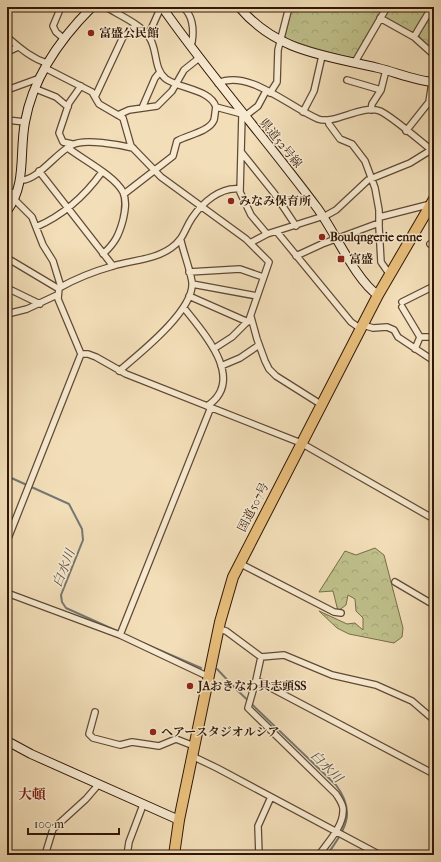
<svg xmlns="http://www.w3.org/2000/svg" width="441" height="862" font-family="'IM FELL French Canon','Noto Serif JP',serif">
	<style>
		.forest { fill: url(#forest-crowns); stroke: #786c49 }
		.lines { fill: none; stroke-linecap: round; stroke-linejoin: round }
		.stream { stroke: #757873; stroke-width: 2 }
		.street-casing { stroke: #614933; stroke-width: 8 }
		.secondary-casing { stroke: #311707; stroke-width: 10 }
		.highway-casing { stroke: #311707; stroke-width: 12 }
		.street { stroke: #f7ead1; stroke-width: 5.5 }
		.secondary { stroke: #f7ead1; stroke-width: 8 }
		.highway { stroke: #e9bf7c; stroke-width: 10 }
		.poi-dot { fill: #8f2418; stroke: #f7ead1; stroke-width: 1.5 }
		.labels { text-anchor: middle; stroke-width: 3; stroke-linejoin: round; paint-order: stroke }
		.poi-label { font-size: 12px; font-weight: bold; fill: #311707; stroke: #f7ead1; text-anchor: start }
		.street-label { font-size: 12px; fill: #311707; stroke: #f7ead1 }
		.water-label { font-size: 13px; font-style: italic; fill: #595046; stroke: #f7ead1 }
		.quarter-label { font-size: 14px; font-weight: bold; fill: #7a1f14; stroke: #f7ead1 }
	</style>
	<defs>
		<pattern id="forest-crowns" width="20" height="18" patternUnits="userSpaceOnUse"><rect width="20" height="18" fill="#bfc08b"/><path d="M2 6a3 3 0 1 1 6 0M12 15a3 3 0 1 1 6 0" fill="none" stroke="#a5a476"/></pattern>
	</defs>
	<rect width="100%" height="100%" fill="#f2deb8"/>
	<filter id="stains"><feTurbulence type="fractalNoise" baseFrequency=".005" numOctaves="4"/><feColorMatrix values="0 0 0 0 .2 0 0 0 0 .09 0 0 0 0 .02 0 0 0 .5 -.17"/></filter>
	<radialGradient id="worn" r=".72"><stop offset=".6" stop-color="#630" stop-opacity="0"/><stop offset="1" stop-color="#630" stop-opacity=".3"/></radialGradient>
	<path class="forest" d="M292 7H384L355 57 352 58 314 48 287 39 285 36Z
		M389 7H429L412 34 385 19 384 16Z
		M434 9V42L431 48 420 38 419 35Z
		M375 548 384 555 403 628 402 637 394 643 349 634 337 628 319 611 347 624 355 623 363 630V618L356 611 355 599 348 595 346 605 338 611 333 591 319 592 345 551 356 555Z"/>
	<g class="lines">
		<path class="stream" d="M7 476 69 504 82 529 83 540 61 595 62 602 66 608 117 631
			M134 639 201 668
			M217 669 236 689 336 785C357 813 345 829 327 855"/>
		<g class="street-casing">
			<path id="street" d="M61 7 53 26 56 32 63 38
				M106 7C119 15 142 25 149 37 158 49 153 69 166 79 180 89 210 89 216 107 215 111 215 116 214 120 209 132 187 135 177 141L173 156 124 194
				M182 7C193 14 194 30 192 42L189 44
				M380 18 414 37 434 55
				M148 36 161 7
				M7 37C20 48 31 58 47 63
				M414 37 432 7
				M7 52 18 47
				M355 62 387 7
				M45 68 92 92 99 104 123 118 131 146 161 177 246 239 269 262 249 320 232 337 215 348
				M347 80 381 90
				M218 83C249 69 289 107 318 119 335 125 361 104 380 111 393 117 421 142 434 152
				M36 89 56 97 68 107
				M7 90 40 78
				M270 93 277 82 278 50 289 7
				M95 97 123 37 136 25
				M216 107 242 114 240 192 251 215 267 234
				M142 108 155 78 160 72
				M371 110 372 104 381 90 386 70
				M303 112 314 91 322 56
				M118 115 129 110 157 106 172 91 184 70 199 58
				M244 117 258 106 266 91
				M7 120 25 122
				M328 120 329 124 340 139 352 144 365 161 375 188 379 210V227L381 262 390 275
				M406 131 429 102 432 82
				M72 144 63 142 59 133 69 103 81 86
				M68 148C82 159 115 176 123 192 127 201 125 211 123 220 119 235 115 243 103 254
				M242 153 274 193 296 226
				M39 171 113 266
				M21 180C37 181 57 152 72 145 84 138 120 145 133 148
				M7 190 16 195
				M14 199 32 217 43 245 53 261 61 287
				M380 217 431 204
				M36 227C64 215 84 197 102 172
				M277 232 351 322 361 329
				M250 243 267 234 327 215 336 210 368 180 410 163 431 150
				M430 244 434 242
				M296 256 322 244 379 223
				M7 258 59 289
				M189 272 240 269 263 277
				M192 284 257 296
				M7 288 40 304
				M189 296 248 322
				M402 302 434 286
				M402 307 420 337
				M184 308C203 332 247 380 207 406
				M7 314 27 309 57 295
				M251 317 257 339 265 361 269 369 276 376 322 405
				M363 325 373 328 387 327 394 330 398 337 434 361
				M420 337H434
				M415 349 420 337
				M81 354H88L96 357 126 374 301 443 434 519
				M221 366 240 358 259 345
				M119 371C139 354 195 310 192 282 190 269 184 254 181 241
				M7 541 81 354 58 299 59 288C75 279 95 271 113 266 133 260 154 260 171 248 184 239 184 230 192 218 202 203 221 186 240 189
				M239 563 334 612 341 613
				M395 582 434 605
				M7 593 120 635 209 677
				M219 629 226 631 261 657 284 655 332 675 376 685 412 701 434 720
				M120 635 211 407
				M261 657 256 680 248 708 336 794C339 799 344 805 343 811 343 827 327 843 319 855
				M7 667V679
				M256 680 434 774
				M95 712 89 734 93 738 120 745 132 742 159 746 176 739 194 746
				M192 756 217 768 380 855
				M45 855 53 829 86 799 98 785
				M127 855 129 842 143 805
				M259 855 258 826 271 797"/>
		</g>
		<g class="secondary-casing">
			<path id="secondary" d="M162 7C211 77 267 140 318 209 334 231 357 282 378 295
				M239 7C277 52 324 55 378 68 395 72 416 81 434 82
				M7 211C27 184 19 153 25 122 33 77 60 39 92 7
				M7 741 31 754 179 820"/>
		</g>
		<g class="highway-casing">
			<path id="highway" d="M174 855 179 820 220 622 233 577 378 295 434 199"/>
		</g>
		<use href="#street" class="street"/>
		<use href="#secondary" class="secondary"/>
		<use href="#highway" class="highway"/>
	</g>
	<g class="poi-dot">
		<circle cx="91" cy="33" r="4"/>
		<circle cx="231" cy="201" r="4"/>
		<circle cx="322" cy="237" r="4"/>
		<rect x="337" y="255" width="8" height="8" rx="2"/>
		<circle cx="190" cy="686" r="4"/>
		<circle cx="153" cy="732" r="4"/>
	</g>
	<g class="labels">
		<g class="poi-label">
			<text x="99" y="37">富盛公民館</text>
			<text x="239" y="205">みなみ保育所</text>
			<text x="330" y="241">Boulqngerie enne</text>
			<text x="349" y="263">富盛</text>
			<text x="198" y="690">JAおきなわ具志頭SS</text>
			<text x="161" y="736">ヘアースタジオルシア</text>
		</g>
		<g class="street-label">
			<text transform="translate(281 143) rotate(51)" y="4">県道52号線</text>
			<text transform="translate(253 507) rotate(-63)" y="4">国道507号</text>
		</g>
		<g class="water-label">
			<text transform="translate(63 568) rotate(-68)" y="5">白水川</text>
			<text transform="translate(327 766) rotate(45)" y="5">白水川</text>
		</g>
		<g class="quarter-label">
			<text x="32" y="799">大頓</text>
		</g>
	</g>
	<rect width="441" height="862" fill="none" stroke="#f2deb8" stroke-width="24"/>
	<rect x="8" y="8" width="425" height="846" fill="none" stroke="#311707" stroke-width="2"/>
	<rect x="12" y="12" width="417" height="838" fill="none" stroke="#311707"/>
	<path d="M28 828v6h91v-6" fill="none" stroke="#311707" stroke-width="2"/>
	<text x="34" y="828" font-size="12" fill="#311707" stroke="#f7ead1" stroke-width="3" paint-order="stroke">100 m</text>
	<rect width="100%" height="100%" filter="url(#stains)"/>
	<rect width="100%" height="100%" fill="url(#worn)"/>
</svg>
